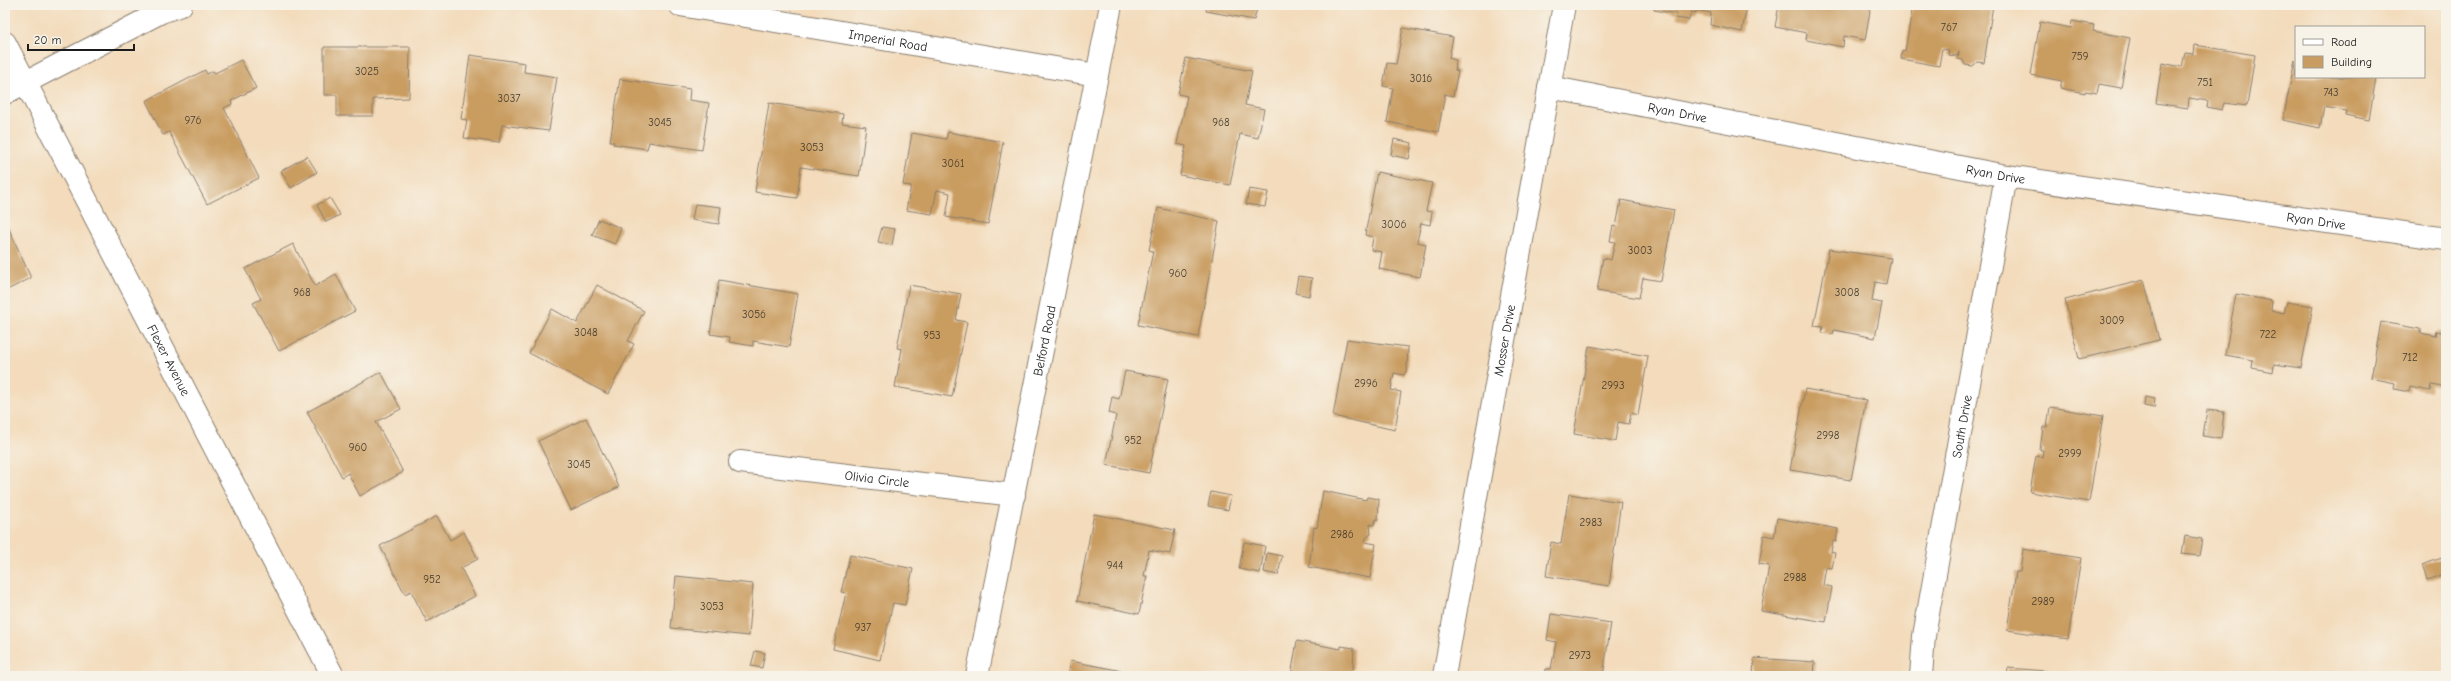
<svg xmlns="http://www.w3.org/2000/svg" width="2451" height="681" font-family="'Comic Neue',sans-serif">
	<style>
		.building { fill: #c99c61 }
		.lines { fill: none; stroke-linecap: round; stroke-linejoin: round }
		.minor-casing { stroke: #887c6c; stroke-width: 24 }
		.tertiary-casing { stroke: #887c6c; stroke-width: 24 }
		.minor { stroke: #fff; stroke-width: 22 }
		.tertiary { stroke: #fff; stroke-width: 22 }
		.labels { text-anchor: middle; stroke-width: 4; stroke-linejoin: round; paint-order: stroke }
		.number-label { font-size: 11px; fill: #473c2d }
		.street-label { font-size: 13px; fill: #1c1c1c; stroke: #f7f3e8 }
	</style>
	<rect width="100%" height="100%" fill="#f7f3e8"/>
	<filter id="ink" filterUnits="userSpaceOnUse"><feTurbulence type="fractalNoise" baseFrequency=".025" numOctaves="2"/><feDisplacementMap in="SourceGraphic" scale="8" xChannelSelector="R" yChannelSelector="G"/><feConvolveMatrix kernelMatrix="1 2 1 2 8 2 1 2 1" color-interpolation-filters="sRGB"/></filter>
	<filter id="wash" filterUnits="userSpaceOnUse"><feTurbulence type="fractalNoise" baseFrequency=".012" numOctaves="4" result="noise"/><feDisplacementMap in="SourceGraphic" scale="16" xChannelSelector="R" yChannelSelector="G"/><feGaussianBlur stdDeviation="0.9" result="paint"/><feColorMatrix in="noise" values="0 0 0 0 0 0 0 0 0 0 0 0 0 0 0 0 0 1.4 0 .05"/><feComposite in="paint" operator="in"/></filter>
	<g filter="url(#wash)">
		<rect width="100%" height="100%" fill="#f3dbbb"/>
		<g id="blocks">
			<path class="building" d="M1207 5H1258L1254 20 1206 11Z
				M1654 5H1747L1742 32 1710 25 1711 13 1696 10V13L1691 12 1689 20 1676 18 1677 14 1654 10Z
				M1779 5H1871L1865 40 1844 36 1843 47 1806 40 1807 33 1775 27Z
				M1913 5H1993L1984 63 1977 62 1973 66 1965 65 1963 60 1958 59 1959 52 1957 56 1948 55 1949 50 1942 49 1939 66 1901 59 1902 50 1905 51Z
				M2072 21 2094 25 2093 31 2130 38 2121 88 2099 84 2097 93 2085 91V93L2060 88 2062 81 2031 75 2040 22 2071 28Z
				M1403 28 1453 37 1449 58 1456 60 1455 70 1458 71 1453 96 1445 94 1438 132 1387 122 1393 88 1383 86 1387 63 1396 64Z
				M2195 45 2255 55 2247 106 2224 103 2222 110 2207 107 2208 101 2189 98 2188 108 2156 103 2162 63 2182 67 2185 53 2194 54Z
				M324 47H410L409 98 373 99V116H337V95H324Z
				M470 55 525 63 524 72 557 77 549 131 502 125 499 143 464 138 467 120 461 119Z
				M1186 58 1252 71 1245 105 1264 109 1258 138 1240 134 1230 185 1180 175 1186 146 1177 144 1187 96 1178 94Z
				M241 60 256 88 231 101 232 104 224 108 259 178 207 204 169 132 163 135 146 101 205 70 207 74 213 71 215 73Z
				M2295 60 2296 77H2376L2369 120 2345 115 2346 111 2324 107 2320 128 2283 120Z
				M620 79 690 89 689 100 709 103 702 150 649 142 647 149 613 144 614 142 610 141Z
				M769 103 843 114 842 123 866 126 859 176 801 167 797 198 755 192Z
				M948 132 1003 142 988 224 946 217 950 193 937 190 932 214 906 210 911 186 903 185 912 133 946 139Z
				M1394 139 1412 143 1409 159 1391 155Z
				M307 156 317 172 291 188 281 171Z
				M1377 172 1432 183 1426 211 1432 212 1430 225 1421 223 1417 242 1426 244 1420 277 1379 269 1382 252 1371 250 1373 237 1365 235Z
				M1249 189 1268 192 1265 207 1246 204Z
				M330 198 340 215 326 222 317 205Z
				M1621 200 1674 210 1661 281 1643 278 1639 298 1597 291 1603 258 1611 260 1615 242 1610 241 1613 226 1616 227Z
				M695 204 721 207 719 224 692 220Z
				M1158 208 1219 221 1198 337 1138 325 1153 251 1149 250Z
				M599 219 621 228 615 244 592 235Z
				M5 220 31 278 5 291Z
				M882 227 895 229 892 245 878 242Z
				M293 244 315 286 336 274 355 311 279 351 253 303 261 299 245 269Z
				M1829 249 1891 258 1886 284 1875 282 1872 301 1882 303 1875 338 1834 330 1833 334 1822 333 1823 327 1814 326Z
				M1298 276 1312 278 1309 296 1295 293Z
				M719 280 798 294 789 347 753 341V346L729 342 730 337 710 334Z
				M2144 280 2159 340 2079 359 2065 300Z
				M597 285 644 311 628 341 634 344 608 394 529 353 552 309 577 323Z
				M909 285 961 294 956 320 967 322 952 397 895 387 902 349 897 348Z
				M2236 294 2272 301 2271 310 2284 313 2287 302 2313 306 2301 368 2274 364 2273 372 2252 368 2253 360 2225 355Z
				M2381 322 2420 329V333L2436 336 2437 331 2446 333V379L2444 378 2443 387 2432 385 2431 391 2410 387 2409 392 2394 389 2395 383 2371 378Z
				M1347 339 1408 347 1407 369 1404 375 1394 373 1391 390 1401 392 1395 430 1333 416Z
				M1589 346 1648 356 1638 415 1631 413 1629 424 1618 422 1615 441 1574 434Z
				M1125 371 1168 379 1149 473 1106 465 1116 415 1109 413 1112 397 1119 399Z
				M381 372 401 409 376 422 403 472 360 496 348 473 342 477 307 412Z
				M1805 389 1866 400 1851 480 1790 470Z
				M2145 397 2155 399 2154 408 2144 406Z
				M2050 407 2103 416 2089 502 2030 492 2036 456 2042 457 2043 450H2040L2043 427H2047Z
				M2207 410 2224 412 2221 439 2203 436Z
				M586 418 619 487 571 510 538 441Z
				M1323 491 1366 500 1367 497 1379 499 1378 520 1376 519 1374 525 1370 524 1371 534 1366 538 1365 542 1376 544 1370 578 1309 567 1314 527 1317 528Z
				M1211 492 1231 496 1228 510 1208 506Z
				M1569 494 1621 502 1609 586 1546 576 1551 542 1561 544Z
				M1094 514 1175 530 1170 554 1149 550 1144 576H1147L1139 614 1077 601Z
				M437 516 450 540 464 532 478 559 461 568 475 596 427 622 411 591 405 594 380 546Z
				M1777 518 1838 529 1836 542 1833 541 1831 552 1835 553 1832 568 1826 567 1823 585 1832 587 1826 622 1761 611 1769 566 1759 564 1764 535 1774 537Z
				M2185 536 2202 539 2199 556 2182 554Z
				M1244 542 1265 546 1260 573 1239 569Z
				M2023 549 2081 558 2068 639 2007 630 2016 572H2020Z
				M1267 553 1282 556 1278 575 1264 572Z
				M850 555 913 569 905 605 893 603 880 660 833 649 846 593 841 592Z
				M2442 558 2446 573 2427 580 2422 565Z
				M676 576 753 584 749 636 671 628Z
				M1551 614 1611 623 1603 676H1545L1546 669H1551L1556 642 1547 640Z
				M1297 641 1341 649V646L1354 648 1353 669 1346 676H1291Z
				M755 651 765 653 762 668 751 666Z
				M1754 658 1815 662 1814 676H1753Z
				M1070 661 1128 672 1127 676H1067Z
				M2008 668 2046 671V676H2007Z"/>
		</g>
	</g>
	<g filter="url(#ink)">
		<use href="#blocks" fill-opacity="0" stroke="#887c6c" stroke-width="1"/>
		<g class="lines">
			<g class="minor-casing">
				<g id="minor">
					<path id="s1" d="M680 5 1097 75"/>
					<path id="s2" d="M1549 87 2006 176 2446 239"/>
					<path d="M5 93 161 12 181 5"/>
					<path id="s3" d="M740 462 1014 495"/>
					<path id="s4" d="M977 676 1111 5"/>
					<path id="s5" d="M1444 676 1564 5"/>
					<path id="s6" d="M1921 676 1924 636 2006 176"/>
				</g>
			</g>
			<g class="tertiary-casing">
				<g id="tertiary">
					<path id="s7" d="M5 43 333 676"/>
				</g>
			</g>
			<use href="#minor" class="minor"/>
			<use href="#tertiary" class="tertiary"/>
		</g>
	</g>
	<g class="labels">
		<g class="number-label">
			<text x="1949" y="31">767</text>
			<text x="2080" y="60">759</text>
			<text x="367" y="75">3025</text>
			<text x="1421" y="82">3016</text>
			<text x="2205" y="86">751</text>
			<text x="2331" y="96">743</text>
			<text x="509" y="102">3037</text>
			<text x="193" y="124">976</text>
			<text x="660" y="126">3045</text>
			<text x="1221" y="126">968</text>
			<text x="812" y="151">3053</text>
			<text x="953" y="167">3061</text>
			<text x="1394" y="228">3006</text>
			<text x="1640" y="254">3003</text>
			<text x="1178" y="277">960</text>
			<text x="302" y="296">968</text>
			<text x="1847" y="296">3008</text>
			<text x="754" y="318">3056</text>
			<text x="2112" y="324">3009</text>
			<text x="586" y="336">3048</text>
			<text x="2268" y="338">722</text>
			<text x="932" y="339">953</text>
			<text x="2410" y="361">712</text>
			<text x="1366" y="387">2996</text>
			<text x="1613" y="389">2993</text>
			<text x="1828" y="439">2998</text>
			<text x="1133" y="444">952</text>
			<text x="358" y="451">960</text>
			<text x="2070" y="457">2999</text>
			<text x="579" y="468">3045</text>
			<text x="1591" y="526">2983</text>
			<text x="1342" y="538">2986</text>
			<text x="1115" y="569">944</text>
			<text x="1795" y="581">2988</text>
			<text x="432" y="583">952</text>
			<text x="2043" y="605">2989</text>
			<text x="712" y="610">3053</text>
			<text x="863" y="631">937</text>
			<text x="1580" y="659">2973</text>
		</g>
		<g class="street-label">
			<text dy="5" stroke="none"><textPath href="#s1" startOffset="211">Imperial Road</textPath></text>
			<text dy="5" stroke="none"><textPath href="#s2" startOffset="131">Ryan Drive</textPath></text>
			<text dy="5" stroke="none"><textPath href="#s2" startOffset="455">Ryan Drive</textPath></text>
			<text dy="5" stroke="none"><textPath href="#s2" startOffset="779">Ryan Drive</textPath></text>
			<text dy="5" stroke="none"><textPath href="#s4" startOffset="342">Belford Road</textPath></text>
			<text dy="5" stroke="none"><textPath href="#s5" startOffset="341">Mosser Drive</textPath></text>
			<text dy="5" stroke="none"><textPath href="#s7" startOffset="357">Flexer Avenue</textPath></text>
			<text dy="5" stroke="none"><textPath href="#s6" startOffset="253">South Drive</textPath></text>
			<text dy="5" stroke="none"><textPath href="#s3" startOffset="138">Olivia Circle</textPath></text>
		</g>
	</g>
	<rect width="2451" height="681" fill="none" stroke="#f7f3e8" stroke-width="20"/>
	<rect x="2295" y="26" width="130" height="52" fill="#f7f3e8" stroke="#9f9d96"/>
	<rect x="2303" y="39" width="20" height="6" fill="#ffffff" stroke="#9f9d96"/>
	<text x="2331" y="46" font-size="12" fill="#1c1c1c">Road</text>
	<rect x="2303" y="56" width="20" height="12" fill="#c99c61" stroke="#9f9d96"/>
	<text x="2331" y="66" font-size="12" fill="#1c1c1c">Building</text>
	<path d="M28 44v6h106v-6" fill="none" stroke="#1c1c1c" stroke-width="2"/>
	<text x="34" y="44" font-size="12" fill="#1c1c1c" stroke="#f7f3e8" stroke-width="3" paint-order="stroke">20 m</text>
</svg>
